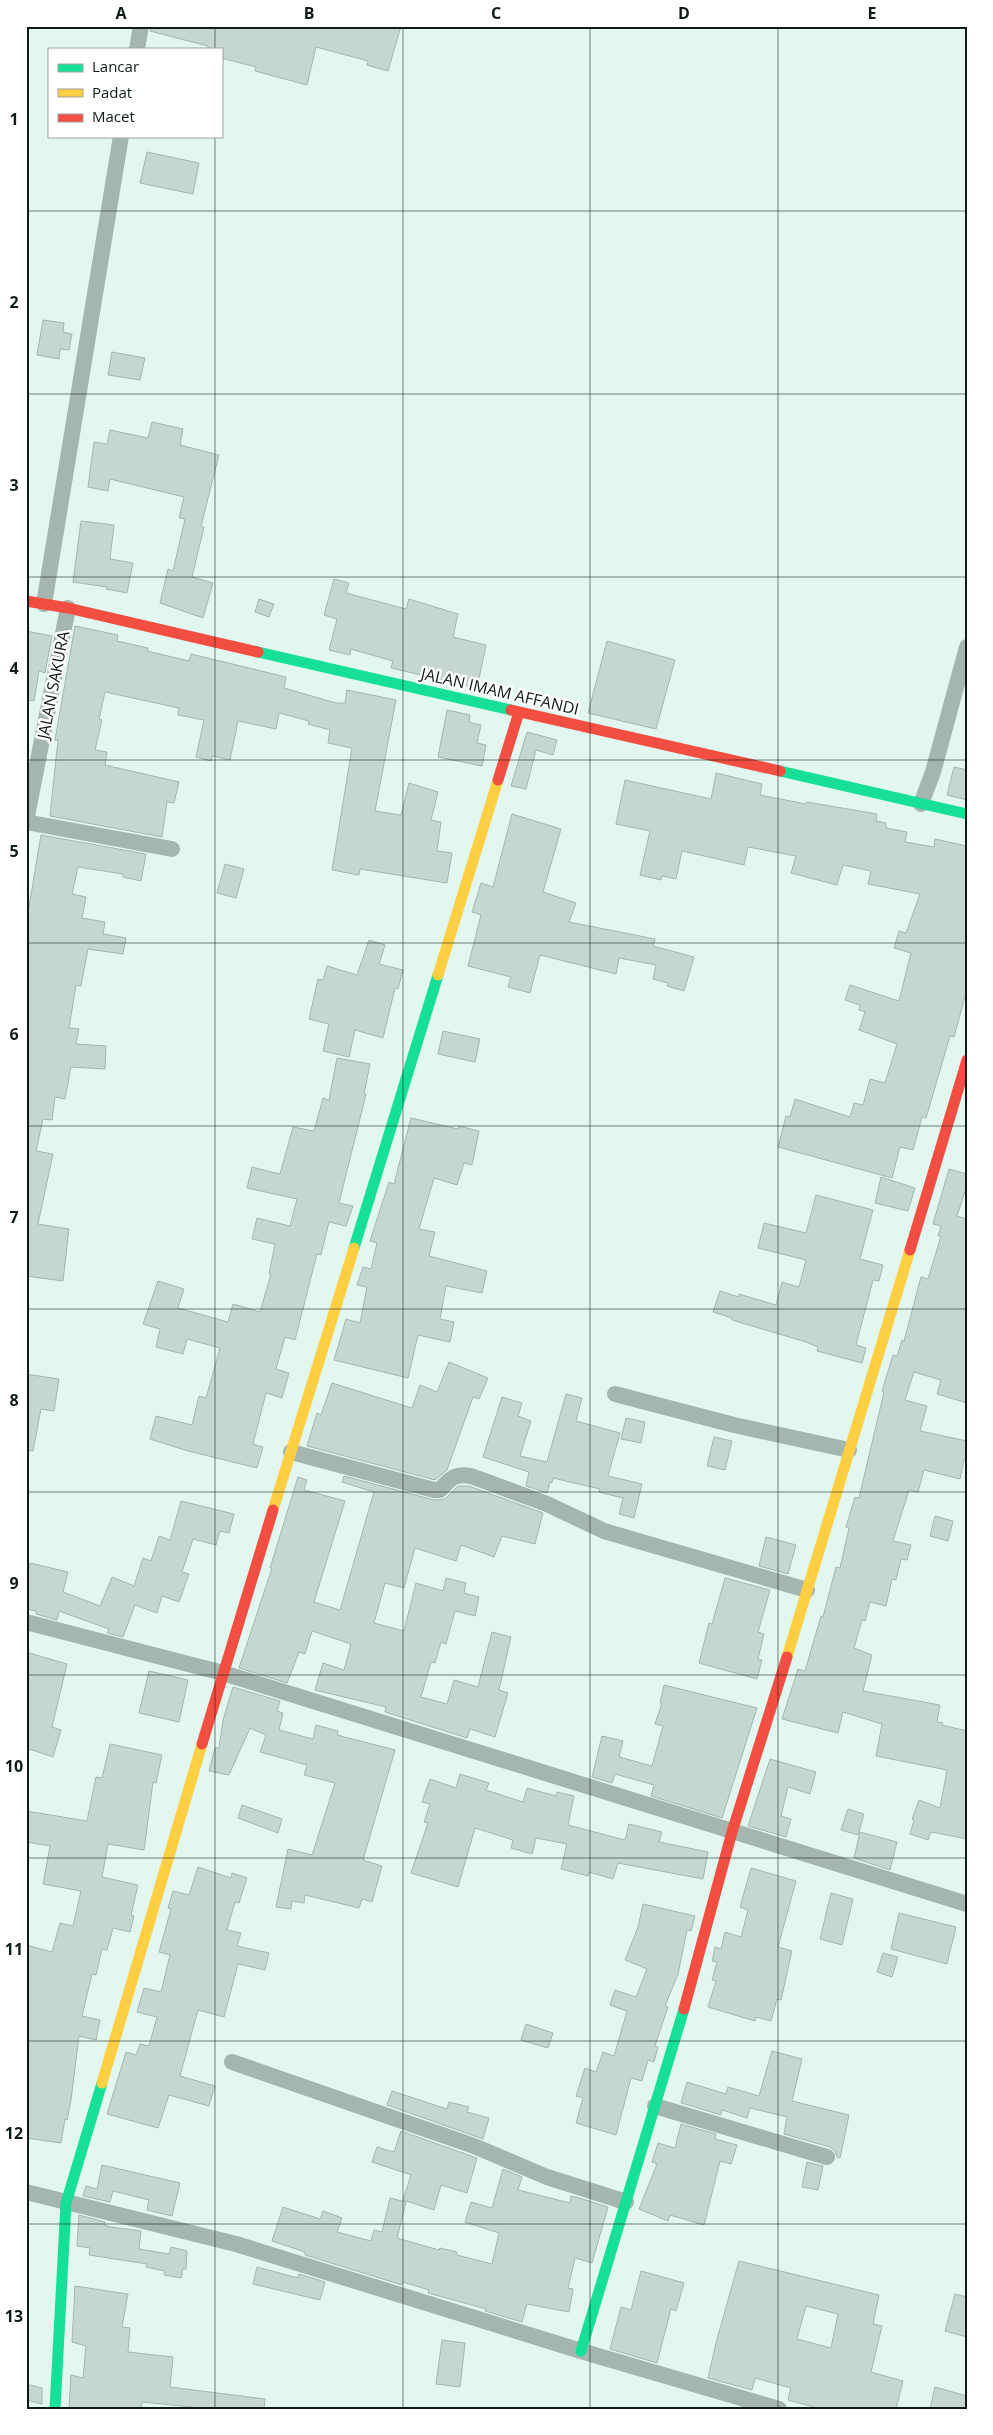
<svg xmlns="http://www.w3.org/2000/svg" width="993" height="2435" font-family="'Open Sans',sans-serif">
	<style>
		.building { fill: #c6d7d1; stroke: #a5b6b0; fill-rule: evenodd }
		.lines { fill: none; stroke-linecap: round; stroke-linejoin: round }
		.street { stroke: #a5b5af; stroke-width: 16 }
		.fast { stroke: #16e098; stroke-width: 11 }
		.slow { stroke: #ffcf43; stroke-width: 11 }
		.jam { stroke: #f24e42; stroke-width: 11 }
		.grid { fill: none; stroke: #0e1b17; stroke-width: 1; stroke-opacity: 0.55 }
		.labels { text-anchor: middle; stroke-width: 5; stroke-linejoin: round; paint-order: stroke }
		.street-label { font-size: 16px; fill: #0e1b17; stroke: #fff }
		.neatline { fill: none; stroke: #0e1b17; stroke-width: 2 }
		.grid-label { font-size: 16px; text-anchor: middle; font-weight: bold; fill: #0e1b17 }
	</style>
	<rect width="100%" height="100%" fill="#e1f7f0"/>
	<path class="building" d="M151 26H401L388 71 367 65 368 61 316 47 307 85 255 71 256 67 221 58V49H208V46L150 31Z
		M147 152 199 163 193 194 140 183Z
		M43 320 64 323 63 332 72 334 69 350 60 349 59 359 37 355Z
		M112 352 145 358 140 380 108 375Z
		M152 422 183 429 180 445 219 455 201 526 204 527 192 577 213 583 203 618 160 603 168 569 173 571 185 519 179 518 184 497 110 479 108 491 88 487 94 442 107 444 110 430 148 438Z
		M81 521 114 525 110 559 133 563 127 593 106 589 107 587 73 582Z
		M334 579 349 583 346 593 406 609 409 599 458 614 453 637 486 645 477 688 391 668 393 661 351 649 350 655 329 650 337 619 324 615Z
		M259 599 274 604 269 617 255 612Z
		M75 626 118 635 117 641 148 648 147 651 189 661 191 654 286 677 284 688 336 703H345L347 690 396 700 375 811 401 815 409 783 438 792 431 820 441 822 437 851 452 853 447 883 360 869 359 875 332 870 352 748 328 743 330 730 308 724 309 721 279 713 276 729 238 721 230 760 212 756 211 761 196 757 204 720 178 715 179 708 105 692 99 719 102 720 95 750 107 752 105 765 179 782 174 803 167 802 162 837 50 816 58 740H55Z
		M26 631 52 636 45 673 39 671 34 701 26 700Z
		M607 641 675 660 656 729 588 713Z
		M447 710 470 715 469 722 481 725 477 743 486 745 482 766 438 757Z
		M527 732 557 740 553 755 536 750 526 789 511 786Z
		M954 767 967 770V800L947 795Z
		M716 773 762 784 760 795 806 804 807 802 877 814 876 821 886 823V828L907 832 905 842 934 847 935 839 967 846V989L954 1037 950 1036 926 1118 922 1117 913 1150 900 1147 892 1178 778 1147 786 1116 790 1117 795 1099 850 1117 854 1103 863 1105 870 1079 885 1083 897 1044 859 1030 865 1012 859 1010 860 1005 845 1000 850 985 899 1001 911 953 894 948 899 931 906 933 920 894 868 884 871 871 843 865 837 885 791 873 796 856 748 847 744 865 682 851 676 879 662 876 661 880 640 875 650 831 616 824 625 780 711 799Z
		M512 814 561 829 543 892 576 903 569 922 655 939 653 946 694 957 684 991 667 986 668 983 653 979 656 965 619 958 616 974 540 955 530 993 508 987 511 977 468 966 481 915 472 912 481 883 493 887Z
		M41 835 146 854 141 881 123 877V874L78 867 72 894 86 897 82 918 105 922 103 934 126 938 123 954 88 949 81 986 76 985 69 1028 79 1029 76 1044 106 1046 105 1069 71 1067 65 1099 55 1097 52 1120 43 1119 36 1151 53 1154 38 1224 69 1229 63 1281 26 1276V906L29 907Z
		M225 864 244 869 236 898 217 893Z
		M369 940 385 945 379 964 403 970 398 989 395 988 383 1038 355 1030 349 1057 323 1051 329 1024 309 1019 318 979 323 980 327 966 357 975Z
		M443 1031 480 1039 475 1062 438 1054Z
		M337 1058 370 1064 364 1094H366L339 1203 353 1206 346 1226 329 1222 321 1255 317 1254 295 1340 285 1337 276 1369 289 1373 282 1398 266 1393 253 1444 263 1447 257 1468 188 1451 150 1439 156 1416 192 1425 199 1396 206 1398 220 1348 187 1339 183 1354 156 1347 160 1329 143 1324 158 1281 184 1289 178 1308 228 1322 233 1304 260 1312 271 1274H269L275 1244 252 1239 257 1218 290 1226 297 1199 247 1188 252 1167 280 1174 293 1127 314 1131 323 1098 329 1100Z
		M411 1118 458 1129 459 1126 479 1131 472 1165 464 1163 457 1185 434 1178 419 1229 435 1232 429 1256 487 1271 482 1293 446 1286 440 1319 454 1322 450 1342 418 1335 408 1378 334 1360 346 1319 360 1323 367 1287 357 1285 363 1267 371 1269 377 1243 370 1241 389 1182 394 1184Z
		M949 1169 967 1174V1185L957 1216 967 1219V1403L937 1394 941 1380 914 1372 905 1400 927 1406 920 1431 967 1441V1461L964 1460 960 1479 924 1470 918 1492 909 1490 893 1541 911 1545 907 1560 901 1559 896 1580 892 1579 886 1606 870 1602 865 1621 862 1620 854 1648 872 1655 863 1691 940 1705 937 1722 943 1723 942 1725 967 1731V1839L931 1832 928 1840 910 1834 914 1820 912 1819 919 1800 940 1808 947 1770 876 1756 882 1724 843 1712 838 1733 782 1719 798 1669 805 1671 821 1616 823 1617 836 1567 840 1568 849 1528 846 1527 855 1497 859 1498 884 1392 882 1391 893 1355 897 1356 902 1340 904 1341 921 1277 928 1279 941 1236H938L941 1226 933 1224Z
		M881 1177 915 1188 908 1211 875 1203Z
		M816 1195 873 1210 860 1259 883 1265 879 1281 873 1280 856 1345 866 1348 862 1363 817 1351 818 1347 806 1342 732 1320V1318L713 1312 720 1291 739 1297V1294L776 1305 782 1282 799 1287 806 1260 758 1248 764 1223 806 1233Z
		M449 1362 488 1378 479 1399 473 1397 447 1470 435 1480 307 1446 317 1413 321 1415 332 1383 412 1408 420 1385 437 1392Z
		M26 1374 59 1379 54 1411 41 1409 33 1451 26 1450Z
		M566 1394 582 1398 576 1421 620 1433 608 1476 642 1484 634 1518 619 1514 623 1498 599 1492 600 1489 553 1478 552 1483 550 1482 547 1493 526 1486 529 1472 483 1457 502 1397 522 1403 518 1416 531 1421 520 1456 547 1462Z
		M626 1418 645 1422 641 1443 621 1439Z
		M714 1437 732 1441 725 1470 707 1466Z
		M344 1476 434 1500 445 1499 458 1486H469L543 1513 535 1544 502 1536 494 1557 461 1545 456 1561 415 1548 404 1588 385 1583 374 1623 404 1631 416 1583 443 1591 446 1578 466 1583 464 1593 479 1597 475 1616 455 1611 446 1644 441 1642 435 1663 431 1662 421 1697 447 1704 454 1680 478 1687 492 1632 511 1637 499 1690 508 1693 495 1737 470 1729 467 1738 385 1712 386 1707 315 1690 323 1663 344 1670 351 1644 312 1631 305 1654 299 1652 287 1683 239 1668 272 1568H270L298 1477 307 1480 304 1490 345 1501 314 1602 340 1610 374 1492 342 1482Z
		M181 1501 234 1514 229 1533 220 1531 216 1545 193 1539 182 1572 189 1574 179 1602 162 1596 157 1613 135 1605 123 1637 107 1633 109 1629 59 1611 57 1620 36 1614V1611L26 1609V1577L30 1563 68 1572 63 1592 100 1606 112 1577 134 1586 143 1558 151 1561 159 1536 170 1540Z
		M935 1516 953 1521 948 1541 930 1536Z
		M766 1537 796 1545 788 1574 759 1566Z
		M725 1578 770 1590 758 1632 764 1634 758 1659 762 1660 757 1679 699 1663 709 1623 712 1624Z
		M26 1652 67 1664 52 1727 61 1730 53 1757 26 1748Z
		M149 1671 188 1680 179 1722 139 1713Z
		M664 1685 757 1708 722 1818 651 1796 654 1785 615 1774 612 1783 592 1777 602 1736 623 1741 619 1757 652 1766 663 1726 655 1724 662 1703H660Z
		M233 1687 280 1701 277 1711 283 1713 279 1730 313 1739 316 1725 338 1731 337 1735 395 1750 363 1860 382 1866 372 1902 362 1899 359 1908 305 1895 304 1903 292 1901 291 1909 276 1907 288 1849 312 1855 335 1783 304 1775 307 1765 260 1752 266 1735 250 1728 229 1775 209 1771 215 1748H219L223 1720Z
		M110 1744 162 1755 156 1783 153 1782 144 1850 108 1844 102 1877 138 1885 131 1915 134 1916 130 1932 113 1928 107 1950 102 1949 96 1975 92 1974 82 2016 100 2020 96 2040 79 2036 71 2100 67 2120 65 2119 61 2143 26 2138V1945L52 1952 60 1923 73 1926 81 1891 43 1884 50 1846 26 1842V1811L87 1821 96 1777 102 1778Z
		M770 1759 816 1772 810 1794 788 1787 781 1816 791 1819 786 1837 748 1826Z
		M460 1774 489 1783 486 1790 523 1802 527 1788 556 1796 557 1792 574 1796 568 1825 625 1840 629 1824 662 1832 659 1842 708 1852 703 1879 618 1863 613 1879 589 1872 588 1876 561 1869 567 1844 536 1838 532 1854 511 1848 513 1840 475 1828 458 1887 411 1873 428 1823 424 1822 430 1804 422 1802 430 1779 456 1788Z
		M242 1805 282 1819 278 1833 238 1818Z
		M848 1809 864 1814 858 1835 841 1830Z
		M860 1832 897 1842 890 1870 854 1858Z
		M198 1867 231 1878 232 1873 247 1878 239 1903 235 1902 227 1930 241 1933 237 1946 269 1953 265 1970 238 1964 224 2017 198 2010 180 2076 215 2086 209 2106 169 2095 158 2128 107 2114 126 2052 136 2055 140 2044 149 2046 157 2017 137 2012 144 1988 161 1992 170 1955 159 1952 171 1909 168 1908 173 1891 189 1895Z
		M751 1868 796 1881 778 1947 792 1951 781 2000 777 1999 771 2021 756 2017 755 2021 708 2007 716 1981 712 1980 717 1962 712 1961 715 1947 721 1949 725 1932 741 1937 748 1910 740 1907Z
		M831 1893 853 1899 842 1945 820 1939Z
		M643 1904 695 1916 691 1931 687 1930 678 1974 665 2006 668 2007 655 2046 658 2047 654 2062 648 2060 642 2081 631 2078 616 2135 576 2123 583 2098 576 2096 585 2068 596 2072 603 2052 614 2056 627 2011 610 2005 615 1990 636 1997 647 1969 625 1960 638 1927Z
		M899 1913 956 1927 947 1964 891 1949Z
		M883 1953 898 1957 892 1977 877 1972Z
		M526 2024 553 2033 548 2048 521 2040Z
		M772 2051 802 2059 792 2101 849 2115 840 2158 837 2157 835 2151 830 2147 784 2134 787 2117 750 2108 747 2118 722 2110 721 2115 681 2103 687 2082 726 2094 728 2087 759 2096Z
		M392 2091 447 2109 449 2102 469 2107 467 2112 489 2118 483 2139 387 2105Z
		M681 2124 716 2134 715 2139 737 2145 731 2164 720 2161 704 2225 670 2215 668 2221 639 2209 657 2164 652 2162 658 2143 675 2148Z
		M401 2131 477 2158 467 2193 441 2185 434 2210 403 2200 411 2175 372 2162 377 2147 394 2152Z
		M807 2162 823 2166 818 2190 802 2187Z
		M102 2165 180 2183 172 2216 147 2210 149 2200 113 2191 110 2202 83 2196 86 2186 97 2189Z
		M503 2169 522 2177 518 2190 570 2203 571 2196 576 2197 608 2207 592 2263 575 2258 568 2288 573 2289 569 2312 527 2304 522 2322 485 2311 486 2309 428 2293 429 2290 403 2282 402 2285 305 2255V2252L272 2241 283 2207 320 2219 323 2211 342 2218 337 2232 371 2241 374 2230 382 2232 390 2198 406 2202 397 2238 439 2250 440 2248 457 2252V2255L492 2264 499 2233 465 2222 471 2202 492 2208Z
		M79 2215 105 2222 104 2225 111 2227 141 2231 139 2249 169 2254 171 2247 187 2251 186 2269H183L181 2278 164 2275 165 2271 146 2267 147 2264 89 2255 90 2248 77 2246Z
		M739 2261 879 2295 873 2324 882 2326 871 2372 903 2381 896 2409H821L788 2400 791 2388 755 2378 752 2390 708 2378 716 2343ZM806 2306 838 2314 831 2348 797 2339Z
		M257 2267 298 2278 299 2274 325 2282 320 2300 253 2284Z
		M641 2271 684 2283 676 2311 671 2309 657 2363 610 2349 621 2307 631 2310Z
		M75 2286 128 2294 122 2327 130 2328 128 2352 173 2357 170 2387 265 2399 264 2409H192V2407L142 2402 141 2409H69L71 2375 83 2378 86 2346 72 2342Z
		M955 2294 967 2297V2337L945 2331Z
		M442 2340 465 2343 460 2387 436 2384Z
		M26 2384 42 2388V2404L26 2400Z
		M935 2387 967 2396V2409H930Z"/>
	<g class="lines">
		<path class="street" d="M137 49 141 26
			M44 604 121 136
			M921 804 933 772 967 647
			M26 821 68 608
			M26 822 172 849
			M615 1394 734 1425 849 1450
			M291 1452 434 1490H440C450 1478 456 1473 471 1476L547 1504 604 1531 807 1590
			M26 1622 223 1673 967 1904
			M232 2062 474 2146 547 2177 626 2202
			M655 2106 827 2157
			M26 2192 236 2244 581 2351 779 2409"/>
		<path class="fast" d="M258 652 511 710
			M780 771 967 814
			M354 1248 438 975
			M581 2351 684 2009
			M55 2409 66 2203 102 2083"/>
		<path class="slow" d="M438 975 498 780
			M273 1510 354 1248
			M787 1657 910 1250
			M102 2083 202 1744"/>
		<path class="jam" d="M26 601 68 608 258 652
			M511 710 780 771
			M498 780 519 712
			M910 1250 967 1060
			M202 1744 273 1510
			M684 2009 732 1832 787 1657"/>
	</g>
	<path class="grid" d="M215 26V49M403 26V2409M590 26V2409M778 26V2409M215 136V2409M26 211H967M26 394H967M26 577H967M26 760H967M26 943H967M26 1126H967M26 1309H967M26 1492H967M26 1675H967M26 1858H967M26 2041H967M26 2224H967"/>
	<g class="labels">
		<g class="street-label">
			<text transform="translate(53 685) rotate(-79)" y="6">JALAN SAKURA</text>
			<text transform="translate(500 691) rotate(13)" y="6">JALAN IMAM AFFANDI</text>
		</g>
	</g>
	<rect width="993" height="2435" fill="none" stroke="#ffffff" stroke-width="55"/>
	<rect x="48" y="48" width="175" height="90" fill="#ffffff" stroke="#9fa4a2"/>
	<rect x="58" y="64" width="25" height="8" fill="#16e098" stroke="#9fa4a2"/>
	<text x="92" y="72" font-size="15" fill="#0e1b17">Lancar</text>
	<rect x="58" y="89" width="25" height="8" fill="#ffcf43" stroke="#9fa4a2"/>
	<text x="92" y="98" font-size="15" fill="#0e1b17">Padat</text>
	<rect x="58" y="114" width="25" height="8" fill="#f24e42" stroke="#9fa4a2"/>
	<text x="92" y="122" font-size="15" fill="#0e1b17">Macet</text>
	<rect x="28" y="28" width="938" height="2380" class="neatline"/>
	<g class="grid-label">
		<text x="121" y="19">A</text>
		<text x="309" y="19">B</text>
		<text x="496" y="19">C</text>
		<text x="684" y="19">D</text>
		<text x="872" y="19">E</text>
		<text x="14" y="125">1</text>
		<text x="14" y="308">2</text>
		<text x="14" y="491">3</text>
		<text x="14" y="674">4</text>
		<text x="14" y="857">5</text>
		<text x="14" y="1040">6</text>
		<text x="14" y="1223">7</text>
		<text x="14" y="1406">8</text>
		<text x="14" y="1589">9</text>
		<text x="14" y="1772">10</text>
		<text x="14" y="1955">11</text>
		<text x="14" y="2139">12</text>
		<text x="14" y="2322">13</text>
	</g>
</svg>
